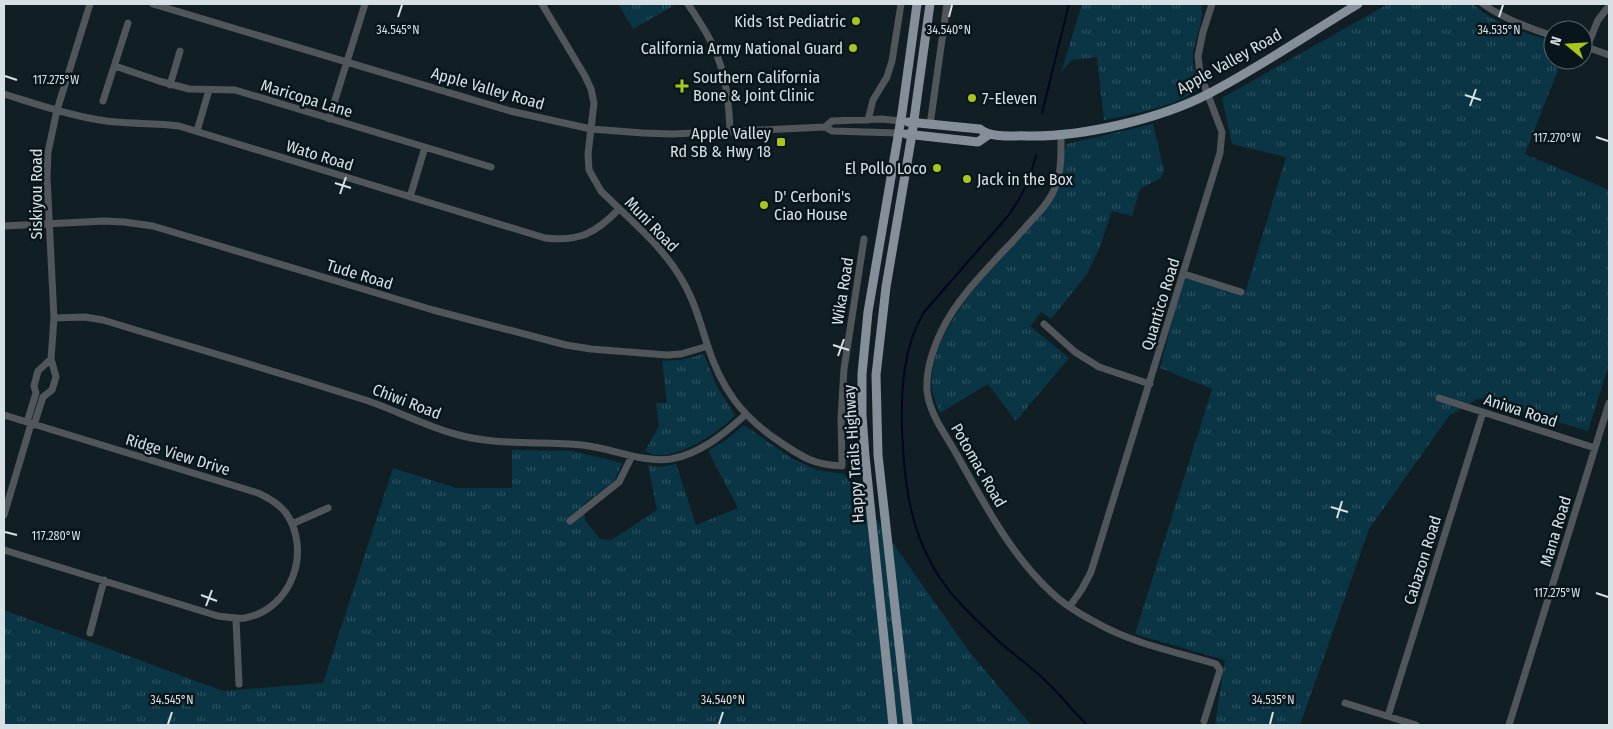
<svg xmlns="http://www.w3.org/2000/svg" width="1613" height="729" font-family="'Fira Sans Condensed',sans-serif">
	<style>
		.grass { fill: url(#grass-tufts) }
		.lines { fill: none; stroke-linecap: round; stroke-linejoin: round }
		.stream { stroke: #03051f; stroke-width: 2 }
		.minor { stroke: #51565b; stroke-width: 7 }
		.major { stroke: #858f9a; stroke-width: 9 }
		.ticks { fill: none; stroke: #d7e0e4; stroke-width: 2 }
		.poi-dot { fill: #a9c71b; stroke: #08161c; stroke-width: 2 }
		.labels { text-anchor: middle; stroke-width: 5; stroke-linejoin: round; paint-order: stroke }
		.poi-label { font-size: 16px; fill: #d7e0e4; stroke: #08161c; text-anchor: end }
		.street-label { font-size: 16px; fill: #d7e0e4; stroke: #08161c }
		.ticks-label { font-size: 12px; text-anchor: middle; fill: #d7e0e4; stroke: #08161c; stroke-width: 5; stroke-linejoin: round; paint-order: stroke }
	</style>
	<defs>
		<pattern id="grass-tufts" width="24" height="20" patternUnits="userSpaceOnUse" patternTransform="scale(1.25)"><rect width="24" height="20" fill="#0a3545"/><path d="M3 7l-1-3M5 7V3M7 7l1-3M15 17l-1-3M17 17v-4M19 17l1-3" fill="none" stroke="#2d5260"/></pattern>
	</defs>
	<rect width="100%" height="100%" fill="#111f25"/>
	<path class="grass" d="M618 4H672L673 6 633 29Z
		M1082 4H1201C1205 21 1195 37 1193 54 1192 66 1197 77 1196 89 1181 106 1127 115 1104 120L1097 57 1071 60 1061 73Z
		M1388 4H1473C1494 24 1525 33 1553 41V60H1562L1525 154 1609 190V364L1588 431 1479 398 1449 416 1369 529 1300 725H1220L1215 724 1225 660 1135 634 1212 389 1160 368 1184 274 1245 293 1286 157 1232 144 1222 98Z
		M1153 124 1164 170 1161 178 1140 189 1132 216 1112 211 1099 249 1087 274 1051 319 1041 312 1030 326 1069 358 1016 421 988 384 940 413C937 405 933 397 932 388 926 326 1009 250 1047 208 1053 197 1059 187 1062 175 1064 165 1062 152 1067 144Z
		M704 354 717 387 735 415C719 433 681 457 656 455 652 455 648 452 645 451L659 426 656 403H667L662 361 681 360Z
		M744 425 791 458 817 470 844 474 971 654 1031 725H4V610L223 691 323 683 393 468 456 488H512V450L572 451 622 463 615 480 584 504 585 520 600 539 611 540 657 510 648 465 661 467 676 464 696 525 738 508 708 451 727 439Z"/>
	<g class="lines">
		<path class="stream" d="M1042 113 1069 4
			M1036 155C1030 180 1023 195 1008 216L924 312C903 347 901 390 902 429 904 482 910 533 940 578 954 599 973 617 991 634 1005 648 1022 660 1037 673 1055 688 1070 708 1087 725"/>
		<path class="minor" d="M153 4 510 111 591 129 643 133 672 134 825 127 832 131 898 133
			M542 4 585 76 591 89 594 103 588 154 589 170 601 191C629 219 662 245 682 280 694 300 700 322 707 344 721 388 741 416 780 442 802 457 814 465 842 466L841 418 844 369 864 239
			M688 4C697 18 707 32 714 48 726 75 729 103 730 132
			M1483 4C1504 19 1528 28 1553 36
			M1584 46 1609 55
			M1587 47 1598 20 1609 6
			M115 66 159 81 189 89 235 90 491 167
			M170 85 180 51
			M4 94C33 103 64 114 94 119 122 125 151 122 179 126L545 238C579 242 596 233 619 209
			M103 101 128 23
			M329 119 365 4
			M868 120 873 100 887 77 892 61 901 4
			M930 125 947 4
			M825 127 832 121 882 119 900 121
			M197 131 209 90
			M1061 134C1061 153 1062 173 1054 190 1048 205 1034 217 1024 229 997 259 958 295 941 332 933 349 926 371 927 390 929 414 946 435 957 455 984 503 1010 554 1051 592 1063 604 1080 614 1095 622 1131 643 1176 652 1216 664L1220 670 1204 721
			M410 197 425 147
			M4 226 104 221 124 222 153 226 433 310 566 345 591 349 667 355 681 354 708 346
			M1184 274 1241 292
			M54 318 85 317 103 320C188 346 274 371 359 398 392 408 422 425 455 434 496 446 540 441 582 445 613 448 641 463 671 459 700 454 724 434 745 415
			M1044 324 1075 352 1099 367 1150 384
			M1439 398 1595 448
			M4 415 258 493C269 498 279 504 286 513 312 551 292 609 245 618 236 619 228 617 218 616L4 550
			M27 422 36 393 34 386 38 371 51 359
			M34 425 43 397 52 390 56 377 51 359 54 318 47 177 48 152 57 110 90 4
			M4 515 31 424
			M570 521 619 482 632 456
			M292 524 328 508
			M1070 606 1082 589 1091 572 1220 153 1222 132 1200 74 1198 56 1203 32 1212 4
			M236 619 239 684
			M90 633 104 580
			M1345 703 1416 725
			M1388 716 1483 412
			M1509 725 1609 403"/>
		<path class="major" d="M908 122 980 129C993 139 1012 135 1028 136 1082 137 1160 119 1208 94 1260 67 1308 34 1358 4
			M906 134 978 142 988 135
			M893 725 865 456 862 415V374L868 312 902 113 917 4
			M908 725 878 455 876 375 886 287 912 134 930 4"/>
	</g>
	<path class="ticks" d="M398 17 402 5M949 17 952 5M1499 17 1503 5M5 76 17 80M1465 95 1481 100M1470 106 1476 89M1596 137 1608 141M335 183 351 188M340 194 346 177M833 345 849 350M838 356 844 339M1331 507 1348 512M1337 518 1342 501M5 532 17 535M1596 593 1608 597M201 595 217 601M206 606 212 590M168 724 172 712M719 724 723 712M1270 724 1273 712"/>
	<g class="poi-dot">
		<circle cx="856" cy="21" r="5"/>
		<circle cx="853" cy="48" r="5"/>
		<path d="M679.5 78.5h5v5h5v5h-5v5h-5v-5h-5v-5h5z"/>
		<circle cx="972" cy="98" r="5"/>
		<rect x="776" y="137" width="10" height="10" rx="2.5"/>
		<circle cx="937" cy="168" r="5"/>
		<circle cx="967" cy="179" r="5"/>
		<circle cx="764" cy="205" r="5"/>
	</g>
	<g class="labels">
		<g class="poi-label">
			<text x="846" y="27">Kids 1st Pediatric</text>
			<text x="843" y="54">California Army National Guard</text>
			<text x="693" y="83" text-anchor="start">Southern California<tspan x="693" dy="18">Bone &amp; Joint Clinic</tspan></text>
			<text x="982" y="104" text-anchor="start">7-Eleven</text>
			<text x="771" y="139">Apple Valley<tspan x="771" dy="18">Rd SB &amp; Hwy 18</tspan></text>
			<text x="927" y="174">El Pollo Loco</text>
			<text x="977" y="185" text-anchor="start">Jack in the Box</text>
			<text x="774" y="202" text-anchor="start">D' Cerboni's<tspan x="774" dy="18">Ciao House</tspan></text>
		</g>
		<g class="street-label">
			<text transform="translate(1229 61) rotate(-29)" y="6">Apple Valley Road</text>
			<text transform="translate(488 88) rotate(16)" y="6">Apple Valley Road</text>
			<text transform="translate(307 98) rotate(17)" y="6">Maricopa Lane</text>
			<text transform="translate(320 155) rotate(17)" y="6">Wato Road</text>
			<text transform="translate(36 194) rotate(-90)" y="6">Siskiyou Road</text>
			<text transform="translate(652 224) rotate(46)" y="6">Muni Road</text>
			<text transform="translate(360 274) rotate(17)" y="6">Tude Road</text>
			<text transform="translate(842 291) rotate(-81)" y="6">Wika Road</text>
			<text transform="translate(1160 304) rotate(-73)" y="6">Quantico Road</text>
			<text transform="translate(407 401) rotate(21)" y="6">Chiwi Road</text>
			<text transform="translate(1521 410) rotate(18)" y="6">Aniwa Road</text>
			<text transform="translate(178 454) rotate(17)" y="6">Ridge View Drive</text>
			<text transform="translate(853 454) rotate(-94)" y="6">Happy Trails Highway</text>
			<text transform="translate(979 465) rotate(60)" y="6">Potomac Road</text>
			<text transform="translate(1555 531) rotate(-73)" y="6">Mana Road</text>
			<text transform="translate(1422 560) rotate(-73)" y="6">Cabazon Road</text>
		</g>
	</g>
	<g class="ticks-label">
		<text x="398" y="34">34.545°N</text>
		<text x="949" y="34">34.540°N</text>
		<text x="1499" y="34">34.535°N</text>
		<text x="56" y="84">117.275°W</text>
		<text x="1557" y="142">117.270°W</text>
		<text x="56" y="540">117.280°W</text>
		<text x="1557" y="597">117.275°W</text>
		<text x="1273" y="704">34.535°N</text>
		<text x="172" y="704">34.545°N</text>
		<text x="723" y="704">34.540°N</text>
	</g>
	<rect width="1613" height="729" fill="none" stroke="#d7e0e4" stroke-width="10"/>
	<g transform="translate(1568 45) rotate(288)"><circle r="24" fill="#08161c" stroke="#5b676c"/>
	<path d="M0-4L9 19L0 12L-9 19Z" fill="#a9c71b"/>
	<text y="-8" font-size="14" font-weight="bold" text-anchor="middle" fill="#d7e0e4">N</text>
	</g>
</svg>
